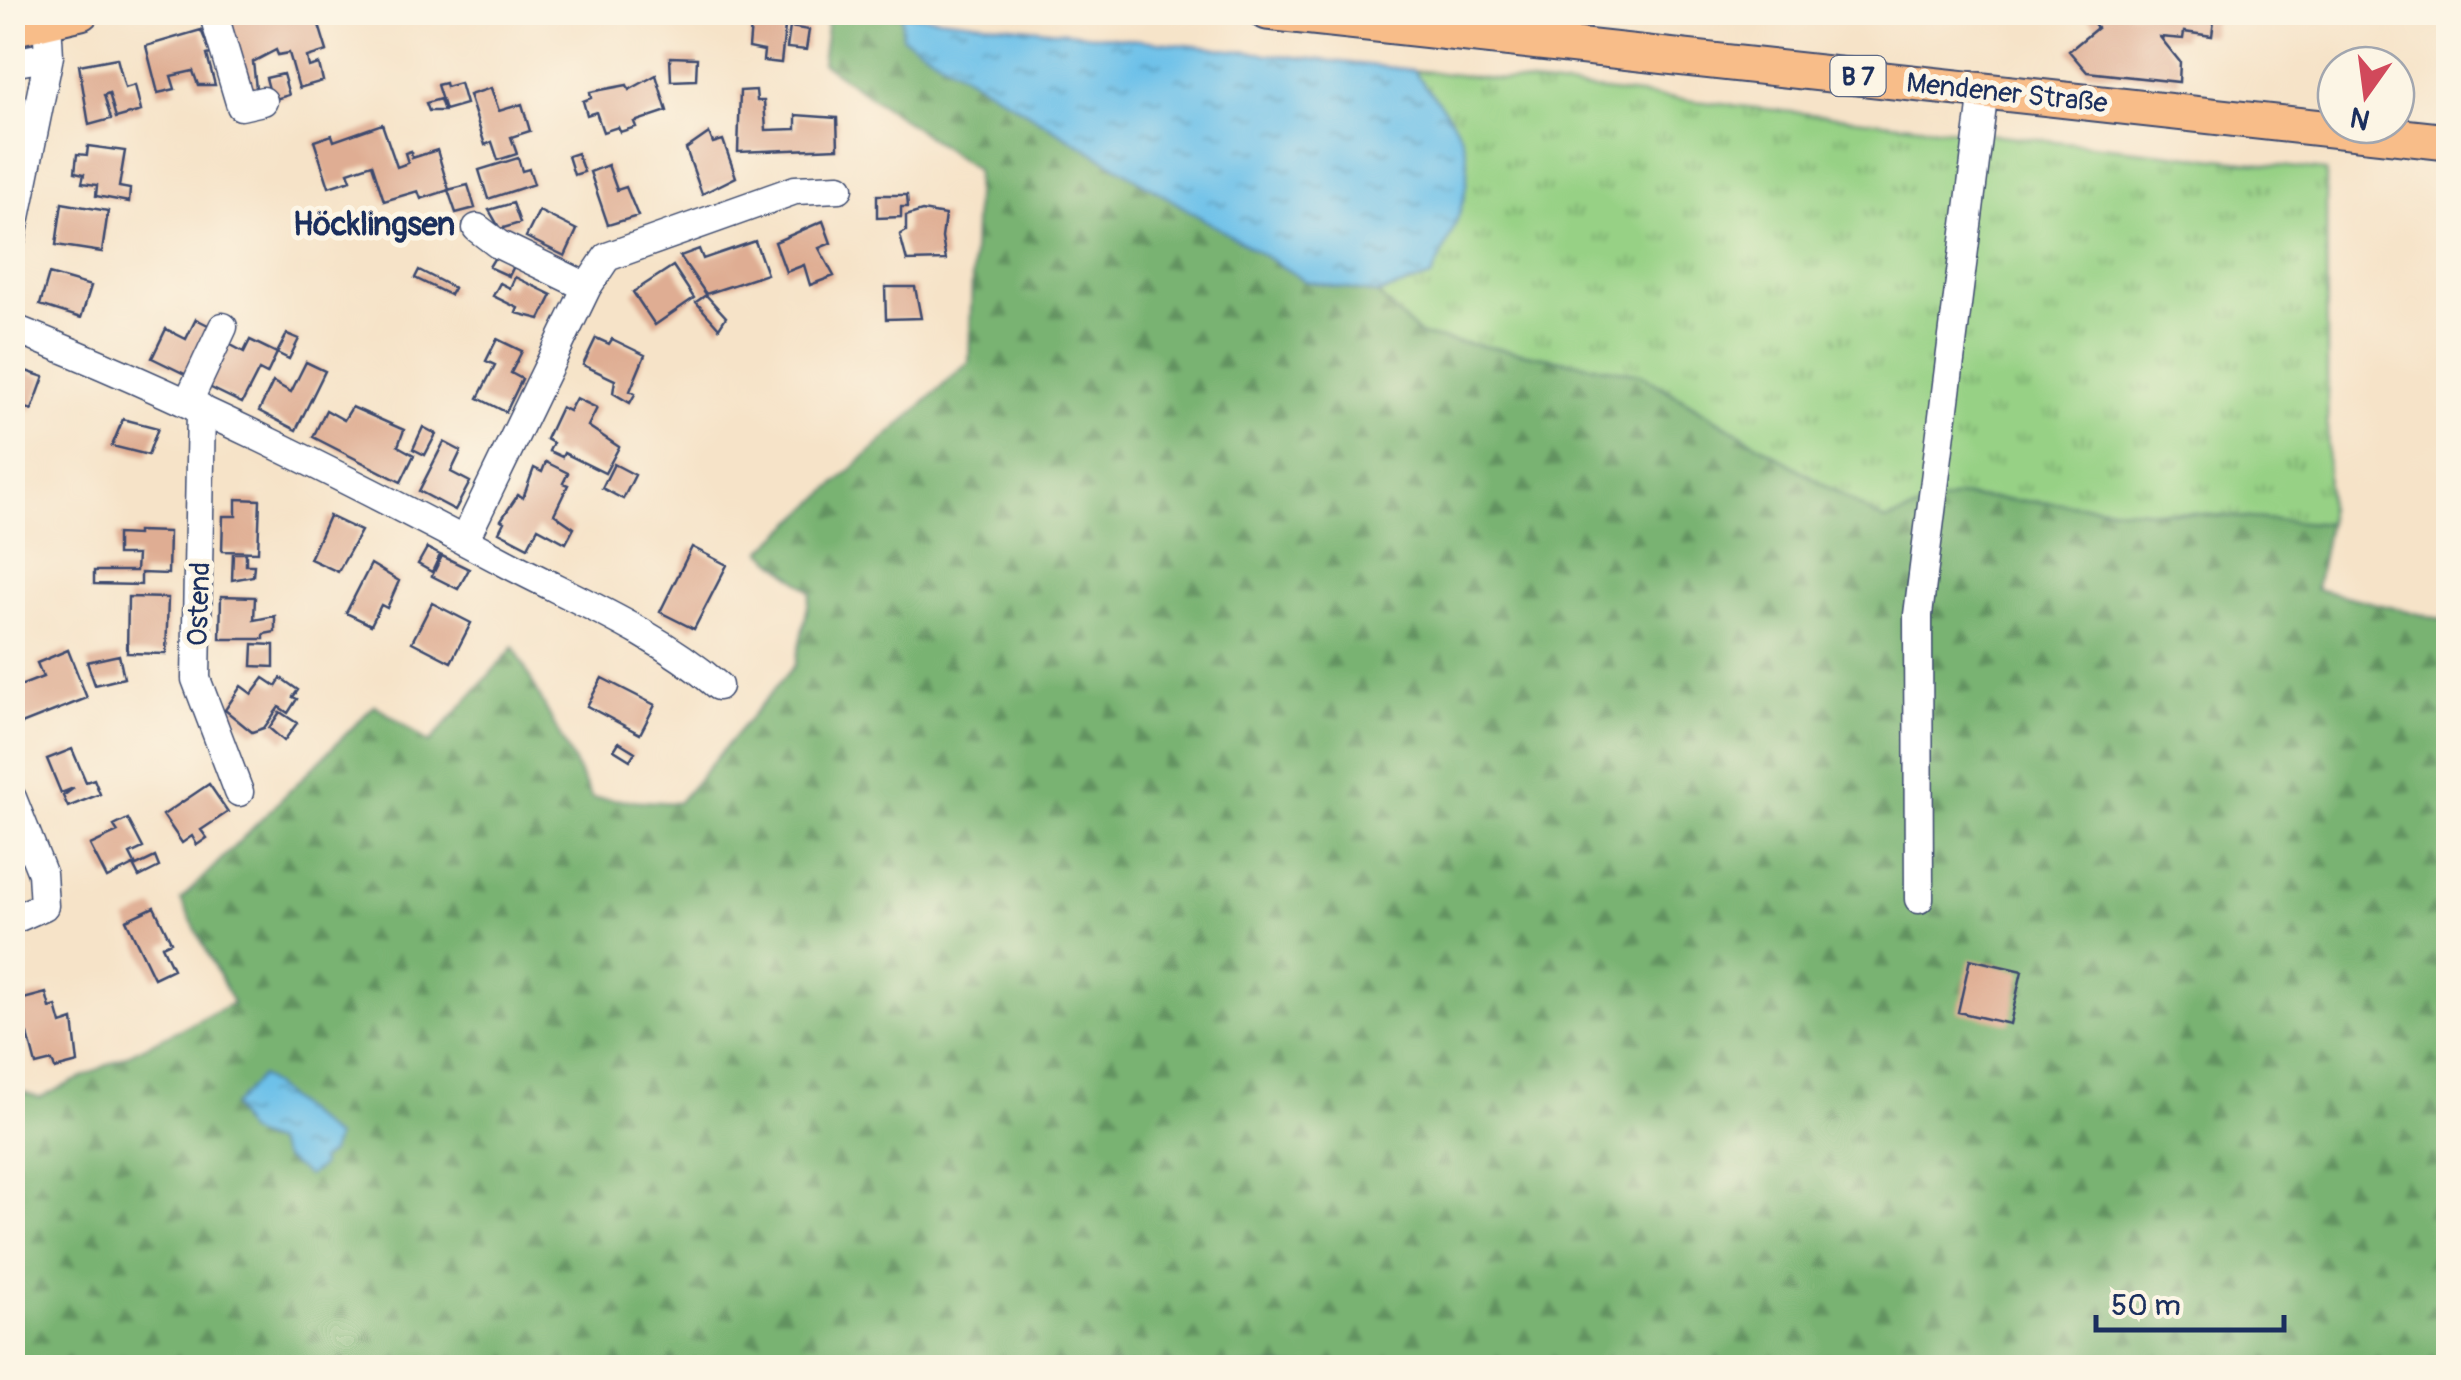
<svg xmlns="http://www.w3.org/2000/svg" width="2461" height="1380" font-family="Pangolin,sans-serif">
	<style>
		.grass { fill: url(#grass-tufts); stroke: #598072; stroke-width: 2.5 }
		.forest { fill: url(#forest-firs); stroke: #4a7168; stroke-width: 2.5 }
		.water { fill: url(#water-ripples); stroke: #4478a4; stroke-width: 2.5 }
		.building { fill: #dfad93 }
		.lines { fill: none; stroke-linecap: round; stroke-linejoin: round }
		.minor-casing { stroke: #3c4a6e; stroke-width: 31 }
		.major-casing { stroke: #3c4a6e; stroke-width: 39 }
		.minor { stroke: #fff; stroke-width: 28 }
		.major { stroke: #f8bd89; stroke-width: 35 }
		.labels { text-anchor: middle; stroke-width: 10; stroke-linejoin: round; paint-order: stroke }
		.shield { fill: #fcf5e5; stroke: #5e6a86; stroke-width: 2.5 }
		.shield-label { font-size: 25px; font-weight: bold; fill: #1b2f5e }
		.street-label { font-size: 28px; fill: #1b2f5e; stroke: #fcf5e5 }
		.quarter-label { font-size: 32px; font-weight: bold; fill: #1b2f5e; stroke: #fcf5e5 }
	</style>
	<defs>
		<pattern id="grass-tufts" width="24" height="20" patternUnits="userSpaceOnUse" patternTransform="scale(2.5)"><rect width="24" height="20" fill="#97d185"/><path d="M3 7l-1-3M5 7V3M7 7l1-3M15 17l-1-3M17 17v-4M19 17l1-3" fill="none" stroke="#7aaa70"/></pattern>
		<pattern id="forest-firs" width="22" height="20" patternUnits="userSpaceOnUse" patternTransform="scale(2.5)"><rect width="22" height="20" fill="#79b372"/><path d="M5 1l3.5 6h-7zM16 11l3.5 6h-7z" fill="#629261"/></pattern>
		<pattern id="water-ripples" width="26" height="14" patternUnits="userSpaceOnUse" patternTransform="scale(2.5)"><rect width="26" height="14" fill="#6dc1e9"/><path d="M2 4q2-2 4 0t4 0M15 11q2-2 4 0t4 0" fill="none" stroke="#599dc0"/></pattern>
	</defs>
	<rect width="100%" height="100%" fill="#fcf5e5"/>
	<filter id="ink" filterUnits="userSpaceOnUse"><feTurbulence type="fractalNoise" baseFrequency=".01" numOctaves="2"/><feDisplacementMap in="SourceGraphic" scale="20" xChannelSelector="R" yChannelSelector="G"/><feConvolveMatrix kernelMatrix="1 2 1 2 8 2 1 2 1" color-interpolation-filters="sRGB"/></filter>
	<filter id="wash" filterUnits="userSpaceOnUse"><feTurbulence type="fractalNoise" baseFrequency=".0048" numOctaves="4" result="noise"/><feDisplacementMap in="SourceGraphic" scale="40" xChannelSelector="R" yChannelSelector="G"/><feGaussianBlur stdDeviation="2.25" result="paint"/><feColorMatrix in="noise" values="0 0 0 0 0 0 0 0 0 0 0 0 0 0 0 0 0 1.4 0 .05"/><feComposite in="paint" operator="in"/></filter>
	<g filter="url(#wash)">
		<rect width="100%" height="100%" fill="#f6e3c8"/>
		<path class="grass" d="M1413 70 2326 171 2328 524 1958 496 1885 521 1641 374 1419 335 1377 294 1431 277 1461 136Z"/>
		<path class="forest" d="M829 13 902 14 903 37 1306 281 1377 294 1420 335 1640 374 1885 521 1958 496 2328 524 2316 589 2448 621V1367H13L12 1088 40 1098 233 1003 181 900 375 705 429 743 514 647 592 798 678 803 795 665 811 592 762 551 969 362 976 170 822 63Z"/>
		<path class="water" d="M902 14 1413 70C1428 90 1449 112 1460 134 1482 180 1450 238 1431 277L1377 294 1306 281 902 37Z
			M261 1076 335 1138 330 1153 320 1160 321 1166 308 1176 283 1158 275 1143C246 1133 247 1137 233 1106Z"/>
		<g id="blocks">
			<path class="building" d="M266 12H315L327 51 307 57 309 67 319 64 323 81 299 88 289 53 278 55 276 50 253 62 256 88 245 91 223 24Z
				M752 12H782L780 26 785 27 781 63 763 61 764 51 749 48Z
				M2083 12H2215L2212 36 2184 32 2183 39 2160 37 2180 62 2179 82 2087 72 2069 51 2097 28Z
				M790 27 809 30 806 50 787 48Z
				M201 30 211 54 207 55 215 85H198L193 71 171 76 175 89 158 93 146 46Z
				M670 57 697 58 696 80 671 81Z
				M117 58 125 88 135 85 141 111 116 118 109 93 104 95 111 119 89 125 79 65Z
				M283 74 289 95 272 100 266 78Z
				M656 75 667 111 634 122 636 127 620 132 618 127 603 132 596 112 587 115 583 101 591 98 590 92 627 85 629 90Z
				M445 83 446 87 460 83 466 104 445 110 437 85Z
				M491 88 499 111 522 104 530 131 511 137 517 154 498 160 492 142 485 145 469 95Z
				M756 90 757 101H764L766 130 796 129V115L837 118 838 148 738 152 740 91Z
				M440 99 444 111H429L426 103Z
				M382 124 397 167 408 163 405 153 411 151 412 158 437 150 449 190 421 199 418 191 384 201 372 164 348 172 351 180 329 187 314 141 332 135 334 141Z
				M709 133 713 143 723 140 736 177 702 194 686 149Z
				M88 146 125 151 119 187 130 189 129 202 96 196 97 185 82 183 84 174 75 172 77 154 87 155Z
				M577 153 584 172 574 175 568 156Z
				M518 158 522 171 529 169 534 184 488 199 479 170Z
				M608 165 617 190 626 187 638 216 608 225 590 172Z
				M468 185 475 208 456 213 448 190Z
				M877 195H907L908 207H901V217L877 218Z
				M62 203 108 211 102 252 56 245Z
				M513 203 520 223 500 229 489 210Z
				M539 211 577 230 565 256 526 237Z
				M922 211 945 215 942 238 946 260 907 261 900 235 906 231V216Z
				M823 221 831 243 819 248 834 276 810 285 804 265 786 272 775 242Z
				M755 241 767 274 706 294 680 256 699 249 703 259Z
				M495 257 514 266 509 276 489 267Z
				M673 266 694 298 655 325 633 292Z
				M419 270 454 288 450 295 415 278Z
				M49 274 91 286 81 318 40 305Z
				M515 277 552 295 540 319 516 313 518 308 493 296 500 283 510 288Z
				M885 287H915L921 318 886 319Z
				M706 295 726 317 719 328 696 302Z
				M196 319 212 327 189 376 152 358 166 329 186 339Z
				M287 334 299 339 289 359 277 353Z
				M596 338 609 344 612 339 645 355 630 391 635 394 630 403 613 393 615 380 583 365Z
				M497 339 522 351 511 373 522 379 506 412 478 398 495 365 486 361Z
				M250 340 277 353 267 374 259 370 242 403 207 386 227 343 244 352Z
				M306 362 325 371 296 430 259 411 273 382 291 392Z
				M14 367 44 377 32 410 17 405 12 410Z
				M576 398 597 408 588 426 619 447 605 473 564 453 562 457 549 451 553 443 546 439 561 407 569 411Z
				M352 407 404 430 398 446 414 455 401 482 313 437 326 410 344 420Z
				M123 419 158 428 148 455 112 446Z
				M423 427 436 434 425 455 413 449Z
				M444 442 461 451 451 472 470 482 455 510 419 491Z
				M546 462 568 473 563 483 568 485 554 514 574 528 566 543 538 528 528 547 499 532 504 522 501 520 518 495 523 498 534 468 542 472Z
				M614 464 635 475 623 499 602 488Z
				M236 499 260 500 258 552 222 551 223 516H236Z
				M329 516 361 531 338 572 310 559Z
				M137 531 169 532 168 574 141 573V585L94 584V571H136L137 555H117V534L137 535Z
				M692 547 727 565 694 629 660 612Z
				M427 548 440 555 432 572 418 564Z
				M233 553H246V565H254L253 576 232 580Z
				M442 556 469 569 458 589 432 576Z
				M371 564 399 581 387 608 381 605 371 625 346 613Z
				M221 596 255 597 254 620 275 616V632L264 634V639H220Z
				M128 597 168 598 166 654 127 653Z
				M432 603 471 623 451 662 412 642Z
				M253 644 274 645V667L252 666Z
				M68 650 87 698 19 725 12 689 43 677 37 663Z
				M119 655 124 678 95 685 87 662Z
				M264 678 276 686 281 678 298 690 293 697 297 699 288 713 279 707 264 728 252 732 225 710 241 686 252 694Z
				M602 678 655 705 640 734 587 706Z
				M280 712 297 723 284 741 269 728Z
				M619 742 635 752 630 760 614 750Z
				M72 749 86 782 94 779 100 794 68 807 63 796 74 788 61 793 47 759Z
				M209 784 228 812 201 830 207 838 197 845 192 836 182 843 163 815Z
				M128 819 143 848 130 854 135 864 107 878 90 845 118 832 114 826Z
				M155 857 159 867 139 877 134 867Z
				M154 907 171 942 162 946 173 969 154 978 126 920Z
				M1970 959 2022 971 2010 1024 1958 1012Z
				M12 993 16 1001 46 993 50 1008 56 1006 61 1024 73 1020 78 1063 55 1069 52 1061 36 1065 28 1034 15 1037Z"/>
		</g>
	</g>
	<g filter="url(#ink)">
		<use href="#blocks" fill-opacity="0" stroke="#3c4a6e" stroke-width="2.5"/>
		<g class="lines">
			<g class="minor-casing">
				<path id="minor" d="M213 12 241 106 263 101
					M12 63 49 56
					M477 228 498 244 587 287
					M12 237 49 56 47 20
					M12 328C182 395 346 478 508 564 579 601 657 633 718 686
					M188 402 223 327
					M201 408 196 679 239 792
					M464 541 587 287 607 257 795 190 839 188
					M12 798 42 873 44 906 12 920
					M1919 899 1918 615 1984 90"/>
			</g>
			<g class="major-casing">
				<path id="major" d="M1267 12 2448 142
					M12 28 81 12"/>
			</g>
			<use href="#minor" class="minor"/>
			<use href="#major" class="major"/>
		</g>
	</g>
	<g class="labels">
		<rect class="shield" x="1830.5" y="56" width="55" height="40" rx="8"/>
		<g class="shield-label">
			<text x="1858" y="85">B 7</text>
		</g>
		<g class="street-label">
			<text transform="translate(2007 92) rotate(6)" y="10">Mendener Straße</text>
			<text transform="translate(198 604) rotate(-88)" y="10">Ostend</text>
		</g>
		<g class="quarter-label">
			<text x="374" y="235">Höcklingsen</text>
		</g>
	</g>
	<rect width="2461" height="1380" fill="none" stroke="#fcf5e5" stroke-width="50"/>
	<g transform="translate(2366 95) rotate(194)"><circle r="48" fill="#fcf5e5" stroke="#a2a6af" stroke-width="2.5"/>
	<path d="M0-8L18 38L0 25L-18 38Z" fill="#d1495b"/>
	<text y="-15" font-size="28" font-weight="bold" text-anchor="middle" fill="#1b2f5e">N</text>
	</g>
	<path d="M2096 1315v15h188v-15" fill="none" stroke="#1b2f5e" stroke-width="5"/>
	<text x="2111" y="1315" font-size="30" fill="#1b2f5e" stroke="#fcf5e5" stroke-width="8" paint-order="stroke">50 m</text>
</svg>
